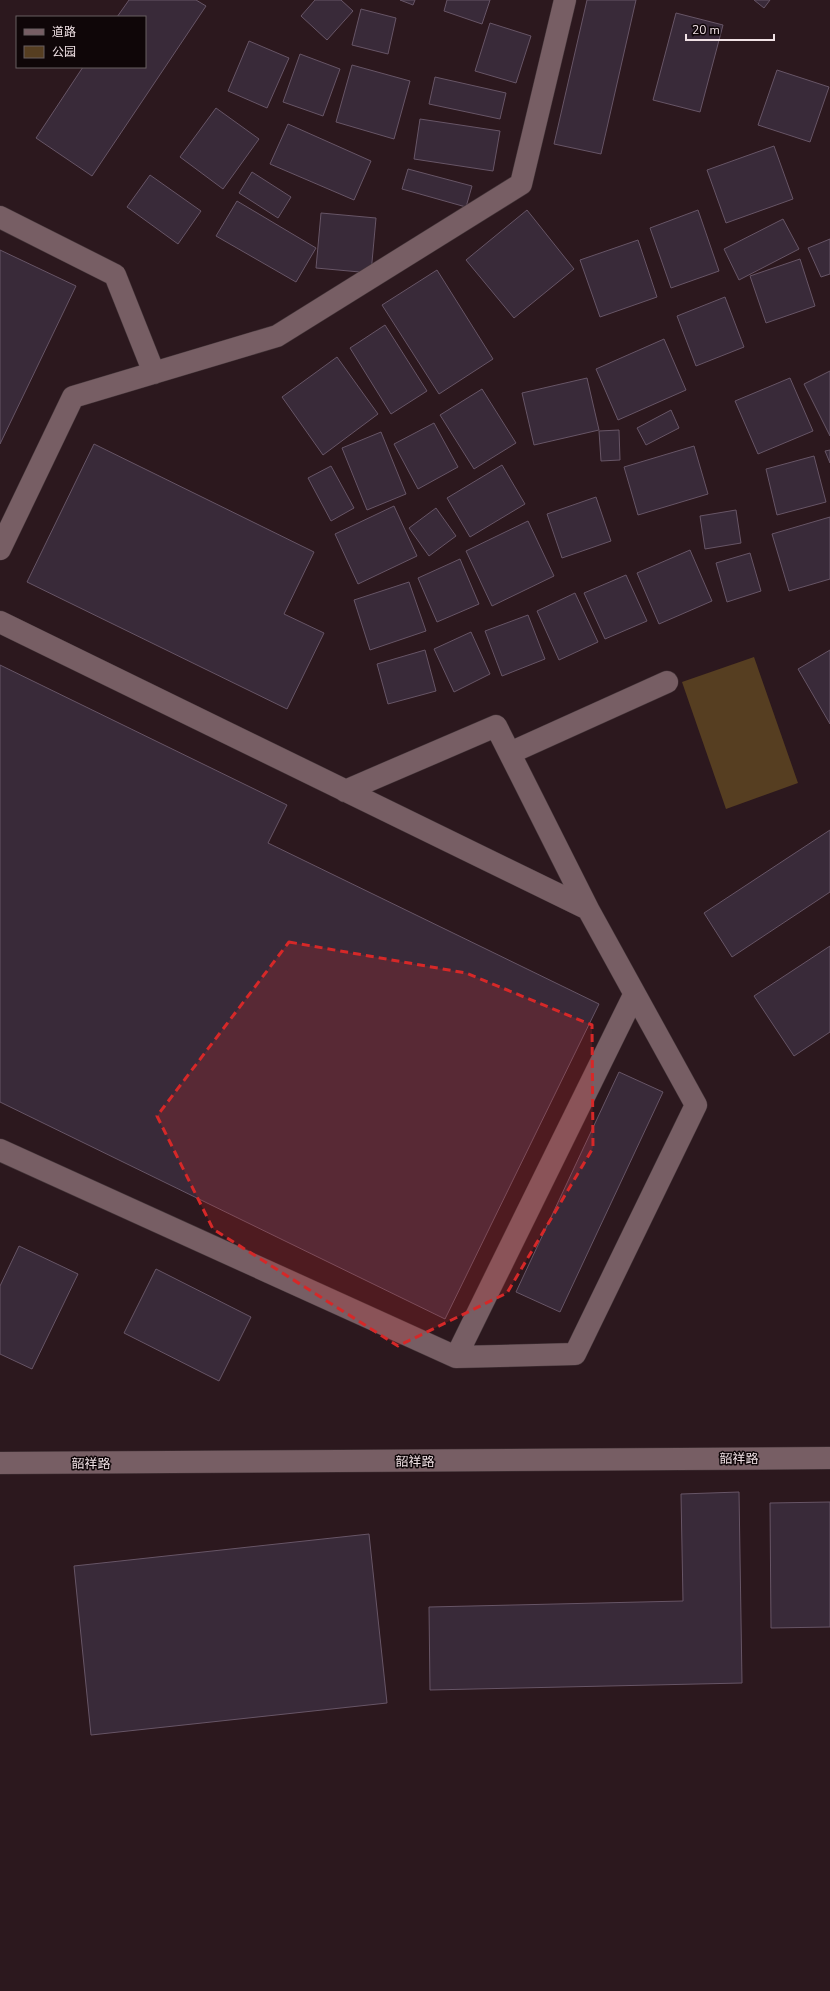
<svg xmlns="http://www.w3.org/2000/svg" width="830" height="1991" font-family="'Nunito Sans','Noto Sans SC',sans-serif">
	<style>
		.green { fill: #563e21 }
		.building { fill: #392a39; stroke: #675566 }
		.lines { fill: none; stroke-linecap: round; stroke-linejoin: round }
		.minor-casing { stroke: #443539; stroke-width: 23 }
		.minor { stroke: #775e64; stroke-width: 22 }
		.marked { fill: #d62828; fill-opacity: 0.2; stroke: #d62828; stroke-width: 3; stroke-dasharray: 8 5; stroke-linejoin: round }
		.labels { text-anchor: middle; stroke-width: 3; stroke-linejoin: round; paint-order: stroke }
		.street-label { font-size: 13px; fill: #f0e1e5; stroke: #0f0608 }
	</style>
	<rect width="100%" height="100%" fill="#2c181e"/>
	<path class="green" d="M754 657 798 783 726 809 682 682Z"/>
	<path class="building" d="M129 0H196L206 6 92 176 36 138 83 67H145V17H117Z
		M315 0H341L353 11 327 40 301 16Z
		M400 0H415L413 5Z
		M447 0H490L482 24 444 11Z
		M587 0H636L601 154 554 144Z
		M754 0H770L764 8Z
		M361 9 396 18 388 54 352 45Z
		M676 13 723 25 700 112 653 100Z
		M490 23 531 36 516 83 475 71Z
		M249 41 289 58 267 108 228 91Z
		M300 54 340 69 323 116 283 102Z
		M352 65 410 81 394 139 336 122Z
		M777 70 829 87 810 142 758 125Z
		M435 77 506 93 500 119 429 104Z
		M216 108 259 139 223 189 180 157Z
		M420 119 500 131 493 171 414 159Z
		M288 124 371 161 354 200 270 164Z
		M774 146 793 199 726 223 707 170Z
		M408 169 472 186 466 207 402 189Z
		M252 172 291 197 278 218 239 193Z
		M150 175 201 211 178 244 127 207Z
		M237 201 316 248 296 282 216 236Z
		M527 210 574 269 514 318 466 260Z
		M698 210 719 271 671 288 650 228Z
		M321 213 376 218 371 273 316 268Z
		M783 219 799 249 739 280 724 249Z
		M830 239V274L821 277 808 248Z
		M638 240 657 297 600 317 580 260Z
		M0 250 76 286 0 444Z
		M800 259 815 306 766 323 750 276Z
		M437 270 493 359 439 394 382 305Z
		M725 297 744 347 696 366 677 316Z
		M385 325 427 391 391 414 350 348Z
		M664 339 686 390 618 420 596 369Z
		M337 357 378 414 323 455 282 397Z
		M830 371V436L804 384Z
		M587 378 599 430 534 445 522 393Z
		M790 378 813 431 758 454 735 401Z
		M482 389 516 443 474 469 440 415Z
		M671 410 679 428 646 445 637 428Z
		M434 423 458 467 418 489 394 444Z
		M619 430 620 460 601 461 599 431Z
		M381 432 406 494 367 510 342 448Z
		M94 444 314 552 284 614 324 633 287 709 27 582Z
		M694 446 708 494 638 515 624 467Z
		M830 450V463L825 451Z
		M814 456 826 502 777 515 766 469Z
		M502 465 525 504 470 537 447 498Z
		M331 466 354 508 331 521 308 478Z
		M596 497 611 541 562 558 547 514Z
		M394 506 417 556 358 584 335 534Z
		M436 508 456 536 429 556 409 528Z
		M736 510 741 543 705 549 700 516Z
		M830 517V579L789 591 772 534Z
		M528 521 554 576 492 606 466 551Z
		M690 550 712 601 659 624 637 573Z
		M750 553 761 591 727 602 716 563Z
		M460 559 479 604 437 622 418 578Z
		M626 575 647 621 605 639 584 593Z
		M409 582 426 631 370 650 354 600Z
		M575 593 598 642 559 660 537 611Z
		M528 615 545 659 502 676 485 631Z
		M471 632 490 674 454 692 434 649Z
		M425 650 436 691 388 704 377 664Z
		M830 650V724L798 669Z
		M0 665 287 805 268 843 599 1004 445 1319 0 1102Z
		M830 830V892L732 957 704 913Z
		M830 946V1032L794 1056 754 996Z
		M619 1072 663 1092 560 1312 516 1292Z
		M19 1246 78 1274 32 1369 0 1354V1286Z
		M156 1269 251 1317 219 1381 124 1333Z
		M739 1492 742 1683 430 1690 429 1607 683 1601 681 1494Z
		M830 1502V1627L771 1628 770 1503Z
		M369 1534 387 1703 91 1735 74 1566Z"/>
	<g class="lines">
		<g class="minor-casing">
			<path id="minor" d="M0 217 115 275 154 373
				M0 549 73 397 277 336 521 184 565 0
				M0 622 588 909 696 1105 575 1354 456 1357
				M510 753 667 682
				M345 791 496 726 588 909
				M0 1150 456 1357 634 995
				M0 1463 830 1458"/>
		</g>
		<use href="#minor" class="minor"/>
	</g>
	<path class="marked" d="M289 942 466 973 592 1025 593 1148 507 1293 398 1346 213 1229 157 1116Z"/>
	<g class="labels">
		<g class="street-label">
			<text x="739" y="1463">韶祥路</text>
			<text x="415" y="1466">韶祥路</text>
			<text x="91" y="1468">韶祥路</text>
		</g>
	</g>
	<rect x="16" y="16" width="130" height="52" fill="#0f0608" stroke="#695e60"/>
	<rect x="24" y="29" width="20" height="6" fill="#775e64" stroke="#695e60"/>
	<text x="52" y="36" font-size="12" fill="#f0e1e5">道路</text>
	<rect x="24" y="46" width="20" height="12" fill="#563e21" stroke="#695e60"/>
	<text x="52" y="56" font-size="12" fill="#f0e1e5">公园</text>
	<path d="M686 34v6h88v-6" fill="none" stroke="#f0e1e5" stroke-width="2"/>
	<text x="692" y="34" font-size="12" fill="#f0e1e5" stroke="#0f0608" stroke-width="3" paint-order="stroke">20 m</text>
</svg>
